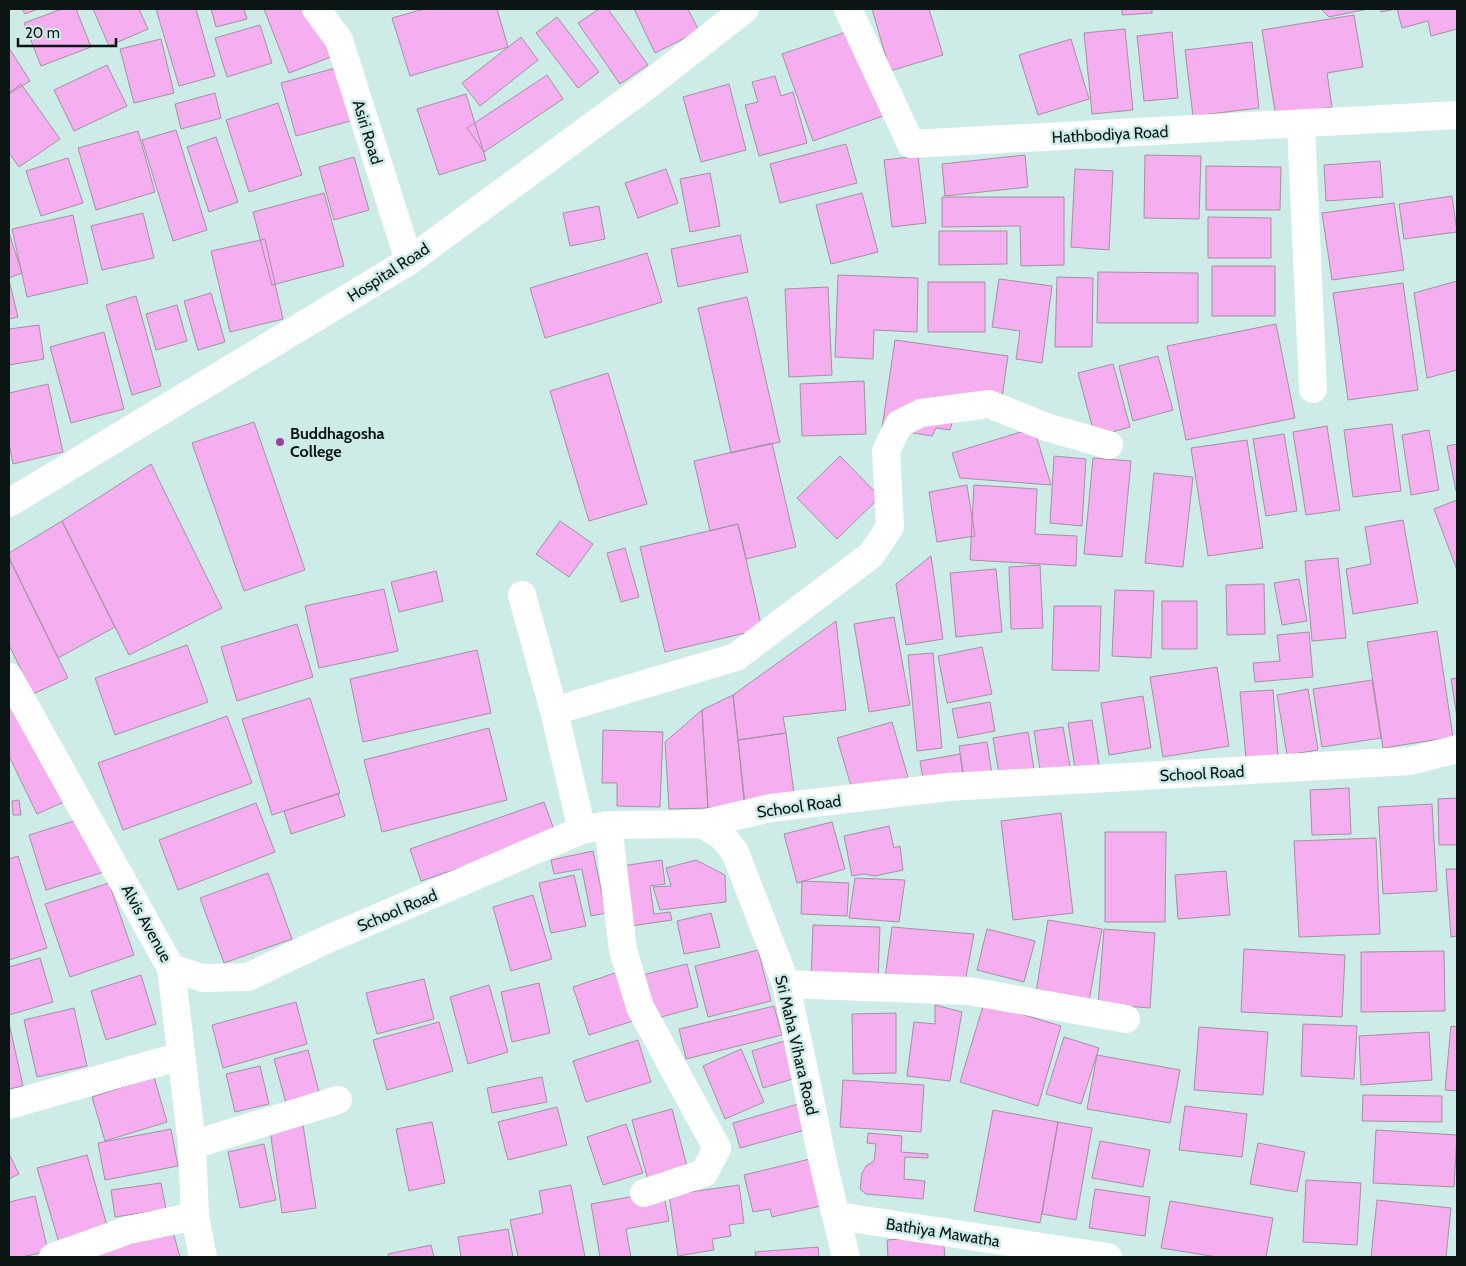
<svg xmlns="http://www.w3.org/2000/svg" width="1466" height="1266" font-family="Cabin,sans-serif">
	<style>
		.building { fill: #f5aef0; stroke: #a491a2 }
		.lines { fill: none; stroke-linecap: round; stroke-linejoin: round }
		.minor { stroke: #fff; stroke-width: 28 }
		.tertiary { stroke: #fff; stroke-width: 28 }
		.primary { stroke: #fff; stroke-width: 28 }
		.poi-dot { fill: #a33da1; stroke: #cdebe7; stroke-width: 2 }
		.labels { text-anchor: middle; stroke-width: 5; stroke-linejoin: round; paint-order: stroke }
		.street-label { font-size: 16px; fill: #0a1514; stroke: #cdebe7 }
		.poi-label { font-size: 16px; font-weight: bold; fill: #0a1514; stroke: #cdebe7; text-anchor: start }
	</style>
	<rect width="100%" height="100%" fill="#cdebe7"/>
	<path class="building" d="M22 9H38L25 14Z
		M62 9H76L91 47 41 66 24 23Z
		M93 9H139L148 29 109 46Z
		M156 9H196L215 76 179 86Z
		M211 9H244L247 19 216 27Z
		M264 9H312L331 57 289 73Z
		M424 9H497L508 47 410 76 392 18Z
		M599 9H608L648 65 620 84 578 23Z
		M634 9H688L699 31 655 53Z
		M872 9H929L943 55 890 71Z
		M1122 9H1152V13L1122 15Z
		M1321 9H1368L1329 17Z
		M1380 9H1396L1381 12Z
		M1397 9H1457V29L1431 36 1428 21 1402 28Z
		M1354 15 1363 67 1327 73 1332 107 1276 117 1262 30Z
		M557 17 599 72 578 88 536 33Z
		M260 25 272 63 227 77 215 38Z
		M1125 29 1133 110 1092 114 1084 33Z
		M852 30 883 116 813 141 782 54Z
		M1172 32 1178 98 1144 101 1137 36Z
		M521 37 538 60 480 106 462 83Z
		M161 39 174 93 134 103 120 49Z
		M1071 39 1089 99 1038 115 1019 55Z
		M1252 42 1259 108 1193 116 1185 50Z
		M9 48 30 81 9 94Z
		M107 65 127 106 74 131 54 90Z
		M339 67 354 120 296 136 281 83Z
		M547 75 563 99 484 152 467 128Z
		M775 76 781 96 793 92 807 143 759 156 745 105 758 102 752 82Z
		M21 84 60 139 19 167 9 153V93Z
		M729 84 746 150 701 162 683 97Z
		M215 93 221 118 181 129 175 104Z
		M466 94 486 160 439 175 417 109Z
		M278 103 302 175 249 192 226 120Z
		M176 130 207 230 173 241 142 140Z
		M138 131 155 192 96 210 78 148Z
		M216 137 238 202 209 212 187 147Z
		M846 144 857 183 780 203 770 164Z
		M1025 155 1028 187 945 196 942 164Z
		M1145 155 1201 156 1199 219 1144 218Z
		M918 156 926 223 892 227 884 160Z
		M354 157 369 210 334 220 319 167Z
		M68 158 83 203 41 216 26 171Z
		M1380 161 1383 197 1326 201 1324 165Z
		M1206 166 1281 167 1280 210H1206Z
		M666 169 678 203 638 218 625 183Z
		M1075 169 1113 171 1109 250 1071 247Z
		M710 173 720 226 690 232 680 179Z
		M324 193 344 266 272 285 253 212Z
		M862 193 878 252 831 264 816 205Z
		M1452 196 1457 232 1404 239 1399 204Z
		M942 197H1064V265L1021 266 1020 226 942 227Z
		M1394 203 1404 270 1332 280 1322 213Z
		M599 206 605 239 570 246 563 213Z
		M143 213 154 258 102 270 91 226Z
		M73 215 88 283 27 297 12 229Z
		M1208 217 1271 218V258H1208Z
		M939 231H1007V264L939 265Z
		M9 233 22 273 9 278Z
		M740 235 748 272 678 287 671 249Z
		M265 239 283 319 230 332 211 251Z
		M647 253 662 302 545 338 530 288Z
		M1212 266H1275V316H1212Z
		M1098 272 1198 273V323H1097Z
		M838 275 918 278 917 332 874 330 873 359 835 357Z
		M1057 277 1093 278 1092 347H1055Z
		M999 279 1052 286 1042 363 1016 359 1020 331 992 327Z
		M9 280 18 317 9 319Z
		M1457 281V370L1427 378 1414 293Z
		M928 282H985V332H928Z
		M1403 283 1418 390 1348 400 1333 293Z
		M828 287 832 375 789 377 785 289Z
		M211 293 225 342 198 350 184 301Z
		M136 296 161 386 132 395 106 305Z
		M747 297 780 442 731 453 698 308Z
		M177 305 187 341 156 350 146 314Z
		M1276 324 1295 418 1186 440 1167 346Z
		M39 325 44 359 9 365V329Z
		M104 332 124 409 71 423 50 347Z
		M895 340 1008 356 999 419 954 416 950 430 936 428 932 436 882 428Z
		M1158 356 1173 410 1133 421 1119 366Z
		M1113 364 1130 427 1095 437 1078 373Z
		M608 373 647 504 589 521 550 391Z
		M864 381 866 434 802 436 800 384Z
		M48 384 63 452 13 464 9 443V393Z
		M254 422 305 570 244 591 192 443Z
		M1392 424 1401 491 1353 497 1344 430Z
		M1327 426 1340 510 1306 515 1293 432Z
		M1034 428 1051 485 960 478 952 453Z
		M1429 430 1439 490 1411 495 1402 435Z
		M1284 434 1297 511 1266 516 1253 439Z
		M1247 440 1263 548 1208 556 1191 448Z
		M772 443 796 547 746 559 738 524 710 531 694 461Z
		M1457 444V490L1456 491 1447 446Z
		M840 456 880 497 837 539 797 498Z
		M1054 456 1086 459 1082 526 1050 523Z
		M1093 458 1131 461 1122 557 1084 554Z
		M151 464 222 608 129 655 62 521Z
		M1154 473 1193 477 1183 567 1145 563Z
		M967 485 975 536 937 542 929 492Z
		M974 485 1037 489 1035 534 1077 536 1076 566 970 560Z
		M1457 500V570L1434 509Z
		M1403 520 1418 603 1353 614 1346 569 1371 564 1365 527Z
		M62 521 115 627 58 658 11 562 9 553Z
		M560 521 593 544 569 577 536 554Z
		M738 524 762 629 665 652 640 547Z
		M625 548 639 597 621 602 607 553Z
		M931 556 943 639 906 645 896 584Z
		M1338 558 1346 638 1312 641 1305 561Z
		M11 562 68 678 33 694 9 645V563Z
		M1040 565 1043 628 1011 629 1009 567Z
		M996 569 1002 632 956 637 950 573Z
		M436 571 443 601 399 612 391 582Z
		M1299 579 1307 621 1282 625 1274 583Z
		M1264 584 1265 634 1227 635 1226 585Z
		M384 589 398 651 319 668 305 606Z
		M1115 590 1154 591 1151 658 1112 656Z
		M1162 601H1197V649H1162Z
		M1054 606H1101L1099 671 1052 670Z
		M894 617 910 705 869 712 854 624Z
		M836 621 846 710 783 717 786 733 738 740 733 695Z
		M297 624 313 677 237 701 221 647Z
		M1437 631 1453 737 1383 748 1367 642Z
		M1309 632 1313 677 1255 682 1253 663 1280 661 1277 635Z
		M187 645 208 702 115 735 95 678Z
		M982 647 992 694 947 703 938 656Z
		M477 650 491 713 363 742 350 679Z
		M933 653 942 748 917 751 908 655Z
		M1217 667 1229 746 1163 757 1150 677Z
		M1457 678V717L1451 679Z
		M1372 680 1381 738 1322 747 1313 689Z
		M9 687 64 802 37 814 9 756Z
		M1308 689 1318 750 1287 755 1277 695Z
		M1273 690 1278 756 1246 759 1240 692Z
		M733 695 745 804 708 808 702 710Z
		M1143 696 1151 748 1109 755 1101 703Z
		M310 698 340 793 272 815 242 719Z
		M990 702 995 731 958 738 952 709Z
		M702 710 708 808 669 809 665 742Z
		M227 716 252 783 123 830 98 763Z
		M1092 720 1100 771 1076 775 1068 723Z
		M892 722 908 777 853 793 837 738Z
		M1063 727 1071 772 1041 776 1034 731Z
		M489 728 507 800 382 832 364 760Z
		M603 730 663 732 660 807 617 806V783H602Z
		M1028 732 1034 769 999 774 993 738Z
		M786 733 794 793 744 800 738 740Z
		M987 742 992 774 964 779 959 746Z
		M960 754 964 779 924 785 920 761Z
		M1349 788 1351 834 1312 835 1310 790Z
		M338 794 345 816 291 834 284 811Z
		M1457 798V845H1439L1438 799Z
		M19 800 21 815H13L12 801Z
		M544 802 556 835 421 881 410 849Z
		M256 803 275 852 178 890 159 840Z
		M1432 804 1437 891 1383 894 1378 807Z
		M1061 813 1073 913 1013 920 1001 821Z
		M87 817 104 872 46 890 29 835Z
		M832 822 845 869 797 883 784 834Z
		M889 826 894 848 900 846 903 870 875 876 864 874 852 876 844 836Z
		M1105 832H1166L1165 922H1105Z
		M1376 838 1380 934 1299 937 1294 841Z
		M593 851 606 913 591 916 582 869 554 874 551 860Z
		M18 856 47 948 9 960V859Z
		M662 860 665 884 650 886 654 914 670 912 672 920 631 926 622 866Z
		M696 860 725 875 726 902 660 910 653 887 671 886 666 868Z
		M1446 869H1457V936L1451 937Z
		M1226 871 1230 915 1178 919 1175 875Z
		M268 873 292 939 224 963 200 898Z
		M574 875 586 926 551 933 539 883Z
		M855 878 905 880 899 922 849 918Z
		M802 881 849 883 847 916 801 914Z
		M109 883 134 955 70 977 45 904Z
		M533 895 552 959 511 971 493 907Z
		M711 913 720 947 684 954 677 921Z
		M1048 920 1102 929 1089 1001 1036 992Z
		M813 925 880 927 878 982 811 980Z
		M892 927 974 934 965 982 885 978Z
		M987 929 1035 941 1024 982 977 970Z
		M1104 929 1155 933 1150 1008 1098 1004Z
		M1244 949 1345 955 1342 1017 1241 1012Z
		M758 950 771 1001 708 1017 695 966Z
		M1444 951 1445 1011 1361 1012V952Z
		M40 958 53 1002 9 1015V967Z
		M687 964 698 1007 654 1019 642 975Z
		M618 972 633 1021 589 1035 573 987Z
		M141 975 156 1024 106 1040 91 991Z
		M424 979 434 1019 377 1034 366 993Z
		M539 983 550 1033 512 1042 501 992Z
		M489 985 508 1052 468 1064 450 997Z
		M296 1002 307 1044 223 1068 212 1025Z
		M984 1003 1061 1026 1038 1106 960 1082Z
		M935 1005 962 1012 950 1081 907 1076 914 1022 935 1024Z
		M774 1006 782 1035 686 1059 679 1029Z
		M74 1008 87 1066 37 1077 24 1020Z
		M896 1013V1073L853 1074 852 1014Z
		M439 1022 453 1071 387 1090 373 1040Z
		M9 1023 23 1086 9 1089Z
		M1303 1024 1357 1026 1354 1079 1301 1076Z
		M1451 1026 1457 1027V1091L1445 1090Z
		M1199 1027 1268 1032 1263 1095 1194 1090Z
		M1429 1032 1432 1080 1361 1085 1359 1036Z
		M1064 1037 1099 1048 1081 1104 1046 1094Z
		M638 1040 651 1082 586 1102 573 1061Z
		M784 1041 796 1078 763 1088 752 1051Z
		M741 1049 764 1102 725 1119 703 1066Z
		M308 1050 321 1099 287 1107 274 1059Z
		M1097 1055 1180 1070 1170 1123 1087 1109Z
		M260 1066 269 1104 235 1112 226 1074Z
		M154 1077 167 1122 105 1141 92 1097Z
		M542 1077 547 1102 492 1113 487 1088Z
		M843 1080 924 1085 921 1132 840 1127Z
		M1363 1095 1442 1096V1122L1362 1121Z
		M798 1104 805 1130 740 1148 733 1123Z
		M1185 1106 1247 1114 1242 1157 1179 1150Z
		M557 1107 567 1145 508 1160 498 1122Z
		M672 1109 689 1174 649 1184 632 1120Z
		M993 1110 1058 1122 1040 1223 974 1211Z
		M432 1122 445 1183 409 1191 396 1129Z
		M1058 1122 1092 1128 1076 1220 1042 1214Z
		M626 1124 643 1173 603 1185 587 1137Z
		M303 1125 316 1208 282 1213 270 1130Z
		M171 1129 178 1166 105 1180 98 1143Z
		M1376 1130 1457 1135 1454 1187 1373 1183Z
		M868 1133 902 1136 901 1152 928 1154V1158L905 1157 904 1179 925 1181 923 1199 866 1194 860 1189 862 1173 866 1166 874 1161 876 1144 867 1143Z
		M1100 1141 1150 1150 1143 1187 1092 1178Z
		M1258 1143 1305 1152 1297 1192 1250 1184Z
		M264 1144 276 1200 240 1208 228 1152Z
		M9 1154 19 1174 9 1179Z
		M87 1155 108 1229 59 1243 37 1168Z
		M814 1158 825 1205 772 1217 770 1209 753 1212 744 1175Z
		M1306 1180 1361 1183 1357 1245 1303 1242Z
		M161 1183 166 1209 115 1217 111 1190Z
		M571 1185 585 1257H518L510 1220 543 1213 539 1191Z
		M739 1185 744 1223 729 1225 731 1236 712 1239 714 1250 678 1256 669 1195Z
		M1095 1189 1150 1197 1145 1236 1089 1228Z
		M663 1191 669 1221 626 1229 631 1257H600L591 1204Z
		M35 1196 48 1251 22 1257H9V1202Z
		M1377 1200 1451 1208 1446 1257H1371Z
		M1170 1201 1273 1218 1266 1257H1217L1161 1248Z
		M508 1229 513 1257H461L458 1237Z
		M173 1232 180 1257H83Z
		M943 1236 945 1257H888L887 1240Z
		M431 1245 434 1257H389L388 1254Z
		M818 1247 819 1257H756L755 1252Z"/>
	<g class="lines">
		<path class="minor" d="M316 9 339 40 409 261
			M848 9 911 144 1457 115
			M1301 125 1313 389
			M522 595 554 711 582 830
			M554 711 736 657 871 555 890 527 886 451 899 424 921 413 989 404 1046 427 1109 445
			M702 824 771 808 948 787 1410 761 1457 749
			M608 825 623 950 640 1007 717 1148 704 1173 644 1193
			M171 968 192 1145 195 1216 203 1257
			M786 984 969 991 1126 1019
			M9 1105 181 1056
			M192 1145 338 1100
			M53 1257 129 1230 195 1216"/>
		<path class="tertiary" d="M9 677 171 968 203 978 248 977 319 943 582 830 608 825 702 824 723 837 735 852 786 984 824 1167 846 1257
			M837 1216 1108 1257"/>
		<path class="primary" d="M9 503 409 261 648 85 745 9"/>
	</g>
	<circle class="poi-dot" cx="280" cy="442" r="5"/>
	<g class="labels">
		<g class="street-label">
			<text transform="translate(368 132) rotate(73)" y="6">Asiri Road</text>
			<text transform="translate(1110 134) rotate(-3)" y="6">Hathbodiya Road</text>
			<text transform="translate(388 272) rotate(-33)" y="6">Hospital Road</text>
			<text transform="translate(1202 773) rotate(-3)" y="6">School Road</text>
			<text transform="translate(799 806) rotate(-8)" y="6">School Road</text>
			<text transform="translate(397 910) rotate(-23)" y="6">School Road</text>
			<text transform="translate(147 923) rotate(61)" y="6">Alvis Avenue</text>
			<text transform="translate(797 1045) rotate(77)" y="6">Sri Maha Vihara Road</text>
			<text transform="translate(943 1232) rotate(9)" y="6">Bathiya Mawatha</text>
		</g>
		<g class="poi-label">
			<text x="290" y="439">Buddhagosha<tspan x="290" dy="18">College</tspan></text>
		</g>
	</g>
	<rect width="1466" height="1266" fill="none" stroke="#0a1514" stroke-width="20"/>
	<path d="M18 38v8h98v-8" fill="none" stroke="#0a1514" stroke-width="2.5"/>
	<text x="25" y="38" font-size="15" fill="#0a1514" stroke="#cdebe7" stroke-width="4" paint-order="stroke">20 m</text>
</svg>
